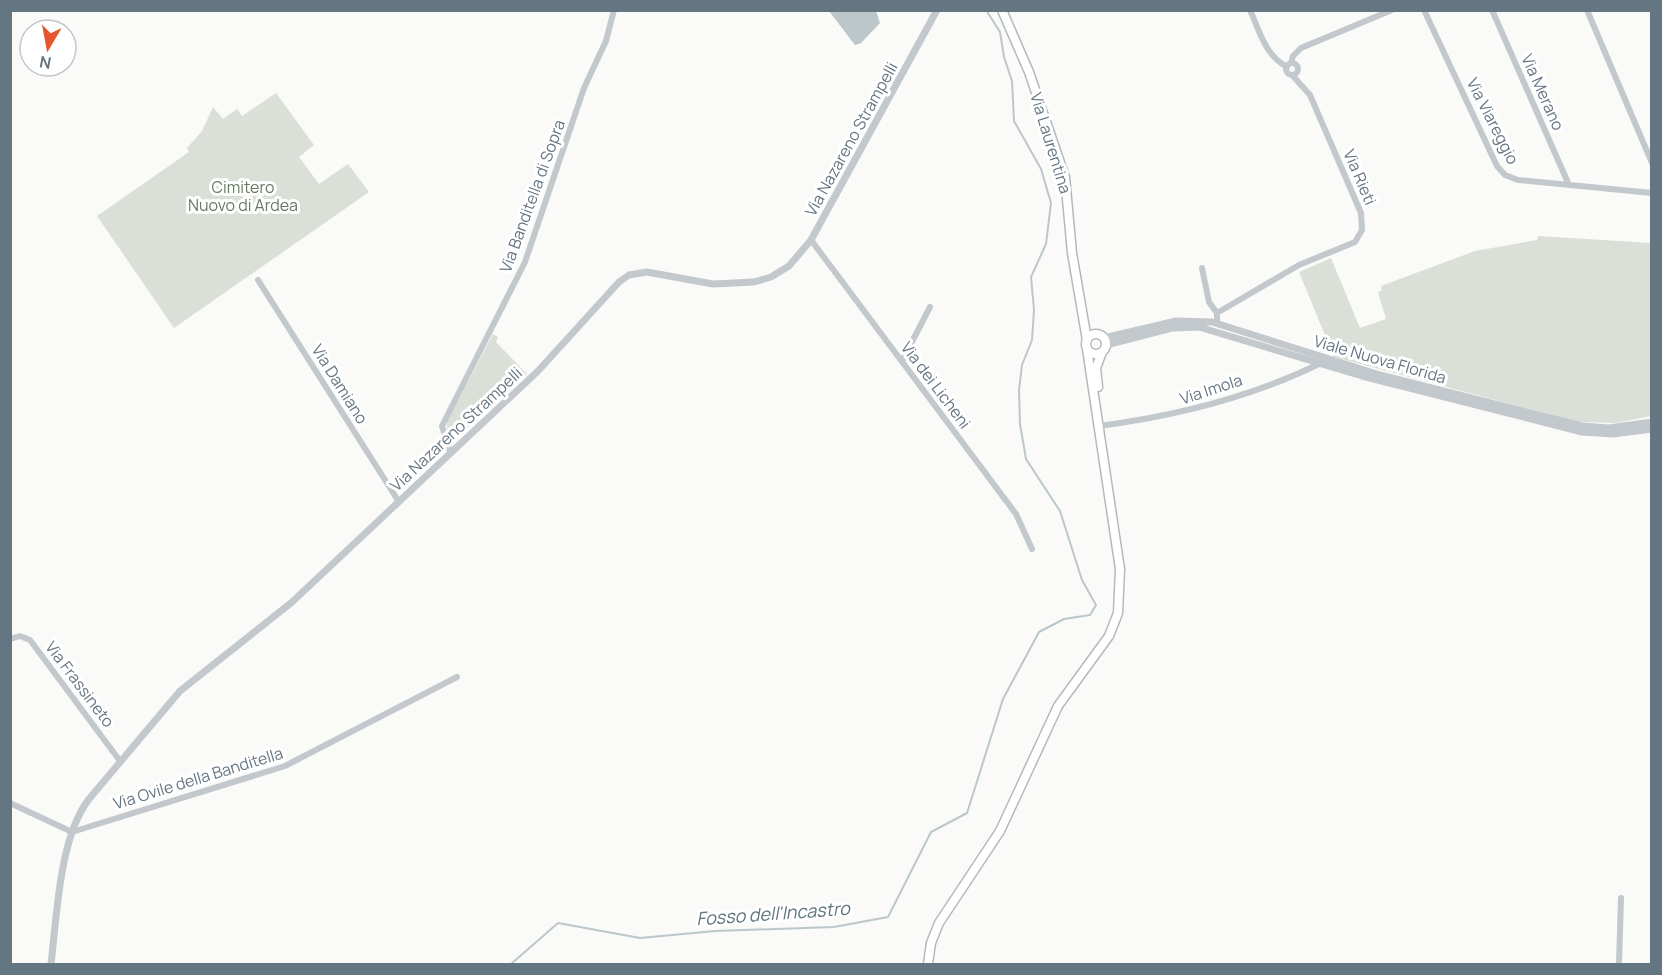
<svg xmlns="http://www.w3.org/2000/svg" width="1662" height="975" font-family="Manrope,sans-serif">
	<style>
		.green { fill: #dadfd7 }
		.water { fill: #bbc7cb }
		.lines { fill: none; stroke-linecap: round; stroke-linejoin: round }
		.stream { stroke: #bbc7cb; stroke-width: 2 }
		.secondary-casing { stroke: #b3babf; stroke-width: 11 }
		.minor { stroke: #c3c8cc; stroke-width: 6 }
		.tertiary { stroke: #c3c8cc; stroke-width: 7 }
		.secondary { stroke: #fff; stroke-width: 8 }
		.labels { text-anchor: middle; stroke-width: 6; stroke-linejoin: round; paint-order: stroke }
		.street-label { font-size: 16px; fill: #657683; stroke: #fff }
		.park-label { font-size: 16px; fill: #687a64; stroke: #fff }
		.water-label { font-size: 18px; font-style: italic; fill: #60757c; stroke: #fff }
	</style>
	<rect width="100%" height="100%" fill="#fafaf8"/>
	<path class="green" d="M276 93 314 145 299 157 319 184 348 164 369 192 174 328 97 216 189 152 187 148 202 131 213 107 223 119 237 109 242 116Z
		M1538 236 1651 243V416L1617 423 1577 422 1334 357 1299 272 1331 258 1360 328 1386 319 1378 292 1382 290 1381 286 1475 251 1537 240Z
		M493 334 498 337 496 342 527 374 451 443 447 432V422Z"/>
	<path class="water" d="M829 11H876L880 23 861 43 855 45Z"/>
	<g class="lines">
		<path class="stream" d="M10 11 11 10
			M511 964 558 923 640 938 715 931 834 927 888 917 931 832 967 813 1003 699 1039 632 1064 619 1090 615 1096 605 1082 580 1060 511 1026 459 1020 424 1019 390 1022 365 1032 340 1034 310 1031 277 1046 244 1051 203 1041 169 1014 121 1012 81 1004 57 1000 32 986 10"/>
		<g class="secondary-casing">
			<path id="secondary" d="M1002 10 1029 72 1065 177 1072 253 1087 340
				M1086 344a10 10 0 1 1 20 0a10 10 0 1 1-20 0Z
				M1098 387 1096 368 1102 352
				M928 964 931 943 939 923 1000 831 1058 706 1109 636 1118 613 1120 569 1087 349"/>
		</g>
		<path class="minor" d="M1250 10C1260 32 1265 55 1287 67
			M1424 10 1497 166 1505 175 1518 180 1652 193
			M1492 10 1569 185
			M1587 10 1652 163
			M1291 63 1293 56 1301 48 1392 10
			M1286 69a6 6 0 1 1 12 0a6 6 0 1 1-12 0Z
			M811 240 1016 514 1032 549
			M1202 268 1209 302 1217 313
			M258 280 399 502
			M1217 323V313L1299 265 1355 242 1362 230 1361 213 1310 95 1292 75
			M902 361 930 307
			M1099 426C1176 416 1253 397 1323 362
			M450 452 442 426 525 262 584 88 606 41 614 10
			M10 639 20 636 30 640 120 761
			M10 803 72 832 285 766 457 677
			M1619 964 1621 898"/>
		<path class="tertiary" d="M1104 338 1176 321 1212 322 1380 375 1582 426 1609 428 1652 422
			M1106 345 1172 328 1199 327 1362 376 1582 432 1613 434 1652 429
			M51 964C57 916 59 838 89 799L180 691 291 603 538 371 619 282 629 275 647 272 713 284 754 282 771 277 789 266 811 240 937 10"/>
		<use href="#secondary" class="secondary"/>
	</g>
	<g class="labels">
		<g class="street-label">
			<text transform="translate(1543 92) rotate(66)" y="6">Via Merano</text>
			<text transform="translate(1493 121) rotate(63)" y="6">Via Viareggio</text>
			<text transform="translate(851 139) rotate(-61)" y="6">Via Nazareno Strampelli</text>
			<text transform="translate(1051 143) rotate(73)" y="6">Via Laurentina</text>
			<text transform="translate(1360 177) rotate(67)" y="6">Via Rieti</text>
			<text transform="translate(532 196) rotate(-70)" y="6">Via Banditella di Sopra</text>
			<text transform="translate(1380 359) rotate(16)" y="6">Viale Nuova Florida</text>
			<text transform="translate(340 384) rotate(58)" y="6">Via Damiano</text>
			<text transform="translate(936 385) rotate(53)" y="6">Via dei Licheni</text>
			<text transform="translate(1211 389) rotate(-18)" y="6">Via Imola</text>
			<text transform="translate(456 429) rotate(-43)" y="6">Via Nazareno Strampelli</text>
			<text transform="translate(80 684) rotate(53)" y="6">Via Frassineto</text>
			<text transform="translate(198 778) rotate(-17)" y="6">Via Ovile della Banditella</text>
		</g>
		<g class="park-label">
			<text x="243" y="193">Cimitero<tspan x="243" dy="18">Nuovo di Ardea</tspan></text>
		</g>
		<g class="water-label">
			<text transform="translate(773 914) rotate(-4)" y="6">Fosso dell'Incastro</text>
		</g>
	</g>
	<rect width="1662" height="975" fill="none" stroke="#657683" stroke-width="24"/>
	<g transform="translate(48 48) rotate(190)"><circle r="28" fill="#ffffff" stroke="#c1c8cd" stroke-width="1.5"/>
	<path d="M0-4.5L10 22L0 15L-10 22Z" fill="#e4572e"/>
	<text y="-9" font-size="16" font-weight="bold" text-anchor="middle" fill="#657683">N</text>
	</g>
</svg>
